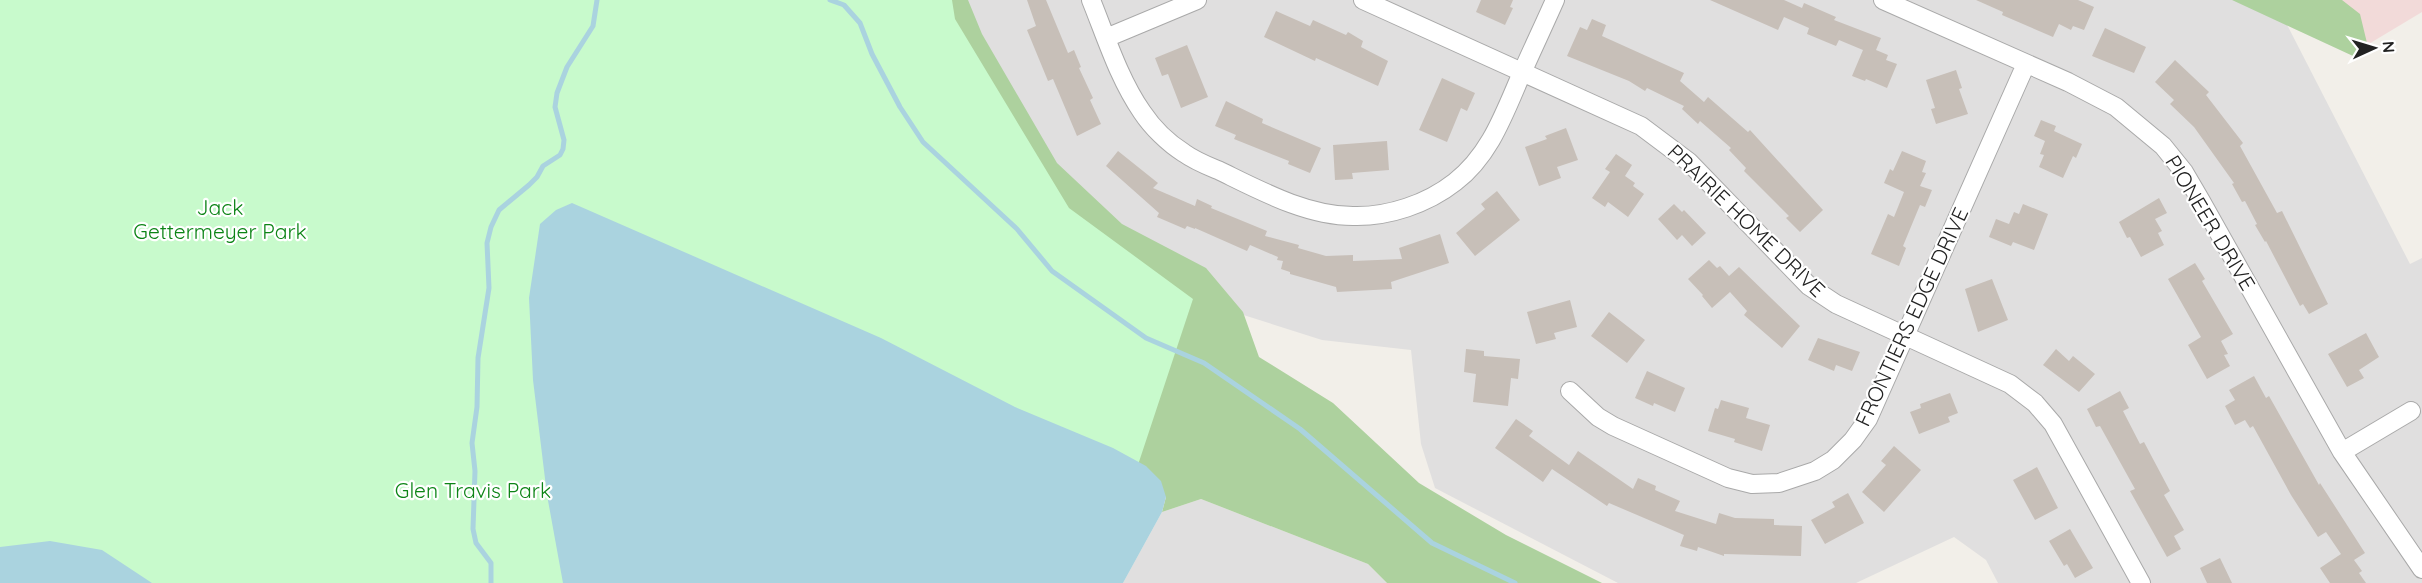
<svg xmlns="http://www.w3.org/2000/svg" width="2422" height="583" font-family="Quicksand,sans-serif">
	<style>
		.residential { fill: #e0dfdf }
		.commercial { fill: #f2dad9 }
		.forest { fill: #add19e }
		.park { fill: #c8facc }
		.water { fill: #aad3df }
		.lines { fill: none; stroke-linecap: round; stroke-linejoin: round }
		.stream { stroke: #aad3df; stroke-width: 5 }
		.building { fill: #c7bfb8 }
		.street-casing { stroke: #a9a9a9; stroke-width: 20 }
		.street { stroke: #fff; stroke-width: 18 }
		.labels { text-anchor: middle; stroke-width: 4.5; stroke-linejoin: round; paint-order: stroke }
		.park-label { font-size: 21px; fill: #0c8416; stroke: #fff }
		.street-label { font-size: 21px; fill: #222; stroke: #fff }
	</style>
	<rect width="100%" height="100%" fill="#f2efe9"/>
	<path class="residential" d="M952 0H2256L2280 11 2410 264 2422 258V583H1998L1986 560 1954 537 1856 583H1618L1435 488 1421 444 1411 350 1322 340 1193 299 1069 208Z
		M1201 499 1368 564 1387 583H1123L1162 512Z"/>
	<path class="commercial" d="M2335 0H2422V12L2362 48Z"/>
	<path class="forest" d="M555 0H968L982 34 1057 163 1122 224 1206 268 1243 312 1259 357 1333 403 1419 483 1506 535 1602 583H1387L1368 564 1201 499 1162 512 1166 497 0 179Z
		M2232 0H2342L2360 14 2367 43 2353 56Z"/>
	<path class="park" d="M0 0H952L955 19 1069 208 1193 299 1126 501 589 583H0Z"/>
	<path class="water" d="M572 203 881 338 1015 407 1113 448 1146 466 1161 481 1166 497 1162 512 1123 583H563L547 495 533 380 529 298 540 224 556 210Z
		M50 541 102 550 152 583H0V547Z"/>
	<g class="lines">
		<path class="stream" d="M830 0 844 5 860 23 872 54 900 107 923 142 1017 229 1052 271 1146 338 1204 363 1300 429 1432 543 1515 583
			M491 583V563L476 543 473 529 475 471 472 443 477 407 478 358 489 288 487 243 491 227 499 210 529 185 537 177 543 166 560 155 563 149 564 140 555 107 557 93 567 67 593 26 597 0"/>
	</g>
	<path class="building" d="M1027 0H1046L1068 53 1074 50 1081 67 1079 68 1093 98 1090 100 1101 124 1077 136 1053 79 1048 81 1027 30 1036 26Z
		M1481 0H1513L1510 7 1513 8 1505 25 1476 12Z
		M1710 0H1784L1802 8 1804 3 1836 17 1834 20 1881 38 1876 50 1888 55 1886 60 1897 64 1887 88 1866 79 1865 81 1852 76 1863 50 1839 40 1836 46 1807 34 1809 28 1784 17 1778 30Z
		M1976 0H2078L2094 7 2084 30 2073 26 2071 30 2059 24 2053 37 2002 15 2003 12Z
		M1276 11 1310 26 1313 20 1346 35 1348 32 1363 41 1361 47 1388 61 1378 86 1316 58 1315 61 1264 37Z
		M1592 19 1606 25 1602 36 1684 73 1680 81 1704 102 1708 97 1748 132 1750 130 1823 210 1800 232 1786 218 1789 216 1744 171 1746 168 1729 150 1731 148 1700 121 1698 124 1682 109 1684 106 1647 88 1645 91 1629 81 1567 56 1580 27 1587 30Z
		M2105 28 2146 47 2134 73 2092 56Z
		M1187 45 1208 97 1181 108 1168 74 1162 76 1155 58Z
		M2175 60 2209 92 2206 95 2243 143 2240 146 2277 213 2282 211 2328 304 2309 314 2303 304 2300 306 2266 241 2265 242 2255 225 2257 224 2245 201 2242 202 2232 184 2234 183 2194 127 2170 104 2174 100 2155 82Z
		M1956 70 1962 88 1959 89 1968 114 1936 124 1931 109 1935 108 1926 80Z
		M1442 78 1475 93 1467 111 1461 108 1447 142 1419 130Z
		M1226 101 1263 119 1262 123 1321 148 1310 173 1288 164 1289 161 1234 139 1236 135 1215 126Z
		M2041 120 2056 126 2054 131 2082 144 2076 158 2073 156 2063 178 2039 167 2044 155 2040 154 2045 141 2034 136Z
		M1566 128 1578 160 1557 167 1561 178 1539 186 1525 147 1547 139 1545 136Z
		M1387 141 1389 170 1352 173 1353 179 1335 180 1333 145Z
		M1118 151 1158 183 1153 188 1195 206 1197 199 1212 206 1211 208 1267 231 1265 236 1299 245 1298 248 1326 256 1353 255V261L1402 259 1399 248 1440 234 1449 263 1391 282 1392 289 1337 292 1336 287 1290 274V272L1281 269 1283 261 1277 260 1278 257 1250 245 1247 251 1195 228V229L1187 226 1185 229 1157 217 1159 213 1106 166Z
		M1902 151 1926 161 1922 172 1926 173 1920 186 1932 190 1925 207 1920 205 1903 246 1906 248 1899 266 1871 254 1888 214 1894 217 1904 192 1884 183 1890 169 1893 171Z
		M1616 154 1632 165 1625 176 1635 183 1633 186 1644 194 1628 217 1608 202 1605 207 1592 198 1610 172 1605 169Z
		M1497 191 1520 220 1475 256 1456 233 1485 209 1481 204Z
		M2159 198 2167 213 2155 219 2162 231 2158 233 2164 245 2141 257 2130 237 2127 238 2119 222Z
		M1674 204 1682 212 1684 210 1706 233 1692 246 1682 235 1677 240 1658 219Z
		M2023 204 2048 214 2034 250 2013 242 2011 246 1989 237 1996 219 2009 224 2014 212 2019 214Z
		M1709 260 1717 268 1720 266 1729 276 1739 267 1800 326 1782 348 1744 315 1747 311 1730 292 1712 308 1702 296 1703 295 1688 279Z
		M2195 263 2205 279 2202 281 2233 334 2221 341 2228 354 2224 355 2230 366 2207 379 2188 345 2201 337 2168 279Z
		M1992 279 2008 320 1978 332 1965 289Z
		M1570 300 1577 327 1554 333 1556 339 1536 344 1527 312Z
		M1609 312 1645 340 1627 363 1591 336Z
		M2366 333 2379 357 2359 370 2364 378 2347 387 2328 354Z
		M1818 338 1860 352 1852 371 1836 365 1834 371 1808 360Z
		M1466 349 1484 351V356L1520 359 1518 379 1511 378 1508 406 1473 402 1476 374 1464 372Z
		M2056 349 2069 361 2073 356 2095 374 2079 392 2043 365Z
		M1647 371 1685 388 1675 412 1654 403 1653 406 1635 398Z
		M2254 376 2266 398 2269 396 2319 485 2320 483 2365 553 2354 560 2362 571 2359 573 2366 583H2330L2320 568 2341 554 2326 532 2318 537 2291 495 2253 426 2250 428 2245 420 2235 425 2225 406 2235 400 2229 390Z
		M2120 391 2129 408 2123 411 2140 444 2144 442 2170 491 2164 495 2184 530 2174 536 2181 549 2167 557 2130 491 2135 489 2100 426 2096 427 2087 409Z
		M1950 393 1958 413 1948 417 1950 422 1919 434 1910 412 1921 408 1920 404Z
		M1721 400 1749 408 1746 418 1770 425 1762 451 1734 442 1735 439 1708 431 1715 408 1718 409Z
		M1516 419 1533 431 1529 436 1569 465 1578 451 1633 489 1638 478 1656 486 1655 490 1680 501 1675 511 1716 524 1719 513 1735 518 1774 519V525L1802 526 1801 556 1724 554V556L1698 547 1697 551 1680 546 1684 535 1609 503 1607 506 1552 469 1543 482 1495 448Z
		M1894 446 1921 470 1884 512 1862 492 1886 465 1881 461Z
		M2037 467 2058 508 2035 520 2013 480Z
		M1848 493 1864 523 1825 544 1811 520 1835 507 1832 502Z
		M2070 529 2093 568 2075 578 2067 564 2064 566 2049 541Z
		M2220 558 2232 583H2207L2200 568Z"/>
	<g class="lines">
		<g class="street-casing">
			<path id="street" d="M1091 0C1106 37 1119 79 1142 112 1152 127 1168 143 1184 153 1195 161 1208 166 1220 171 1261 191 1307 216 1353 216 1388 217 1427 204 1455 182 1490 155 1504 114 1521 75 1532 50 1544 25 1555 0
				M1363 0 1641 126 1689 162 1809 286 1836 304 2010 384 2035 403 2053 424 2141 583
				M1883 0 2068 82 2116 107 2163 146 2184 172 2201 201 2342 452 2422 569
				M1106 38 1197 0
				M1570 391 1598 417 1613 426 1728 478 1752 484 1779 483 1815 471 1833 460 1853 440 1868 419 2026 64
				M2342 452 2411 411"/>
		</g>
		<use href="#street" class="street"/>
	</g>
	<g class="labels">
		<g class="park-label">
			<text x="220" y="215">Jack<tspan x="220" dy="24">Gettermeyer Park</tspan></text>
			<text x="473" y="498">Glen Travis Park</text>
		</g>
		<g class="street-label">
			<text transform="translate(1746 221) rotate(44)" y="7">PRAIRIE HOME DRIVE</text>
			<text transform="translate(2210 223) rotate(59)" y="7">PIONEER DRIVE</text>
			<text transform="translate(1912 317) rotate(-65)" y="7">FRONTIERS EDGE DRIVE</text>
		</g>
	</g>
	<g transform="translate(2374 48) rotate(86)" stroke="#ffffff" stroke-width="4.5" paint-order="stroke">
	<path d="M0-4.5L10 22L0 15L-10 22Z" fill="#222222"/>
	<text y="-9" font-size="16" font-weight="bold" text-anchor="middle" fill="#222222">N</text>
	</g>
</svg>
